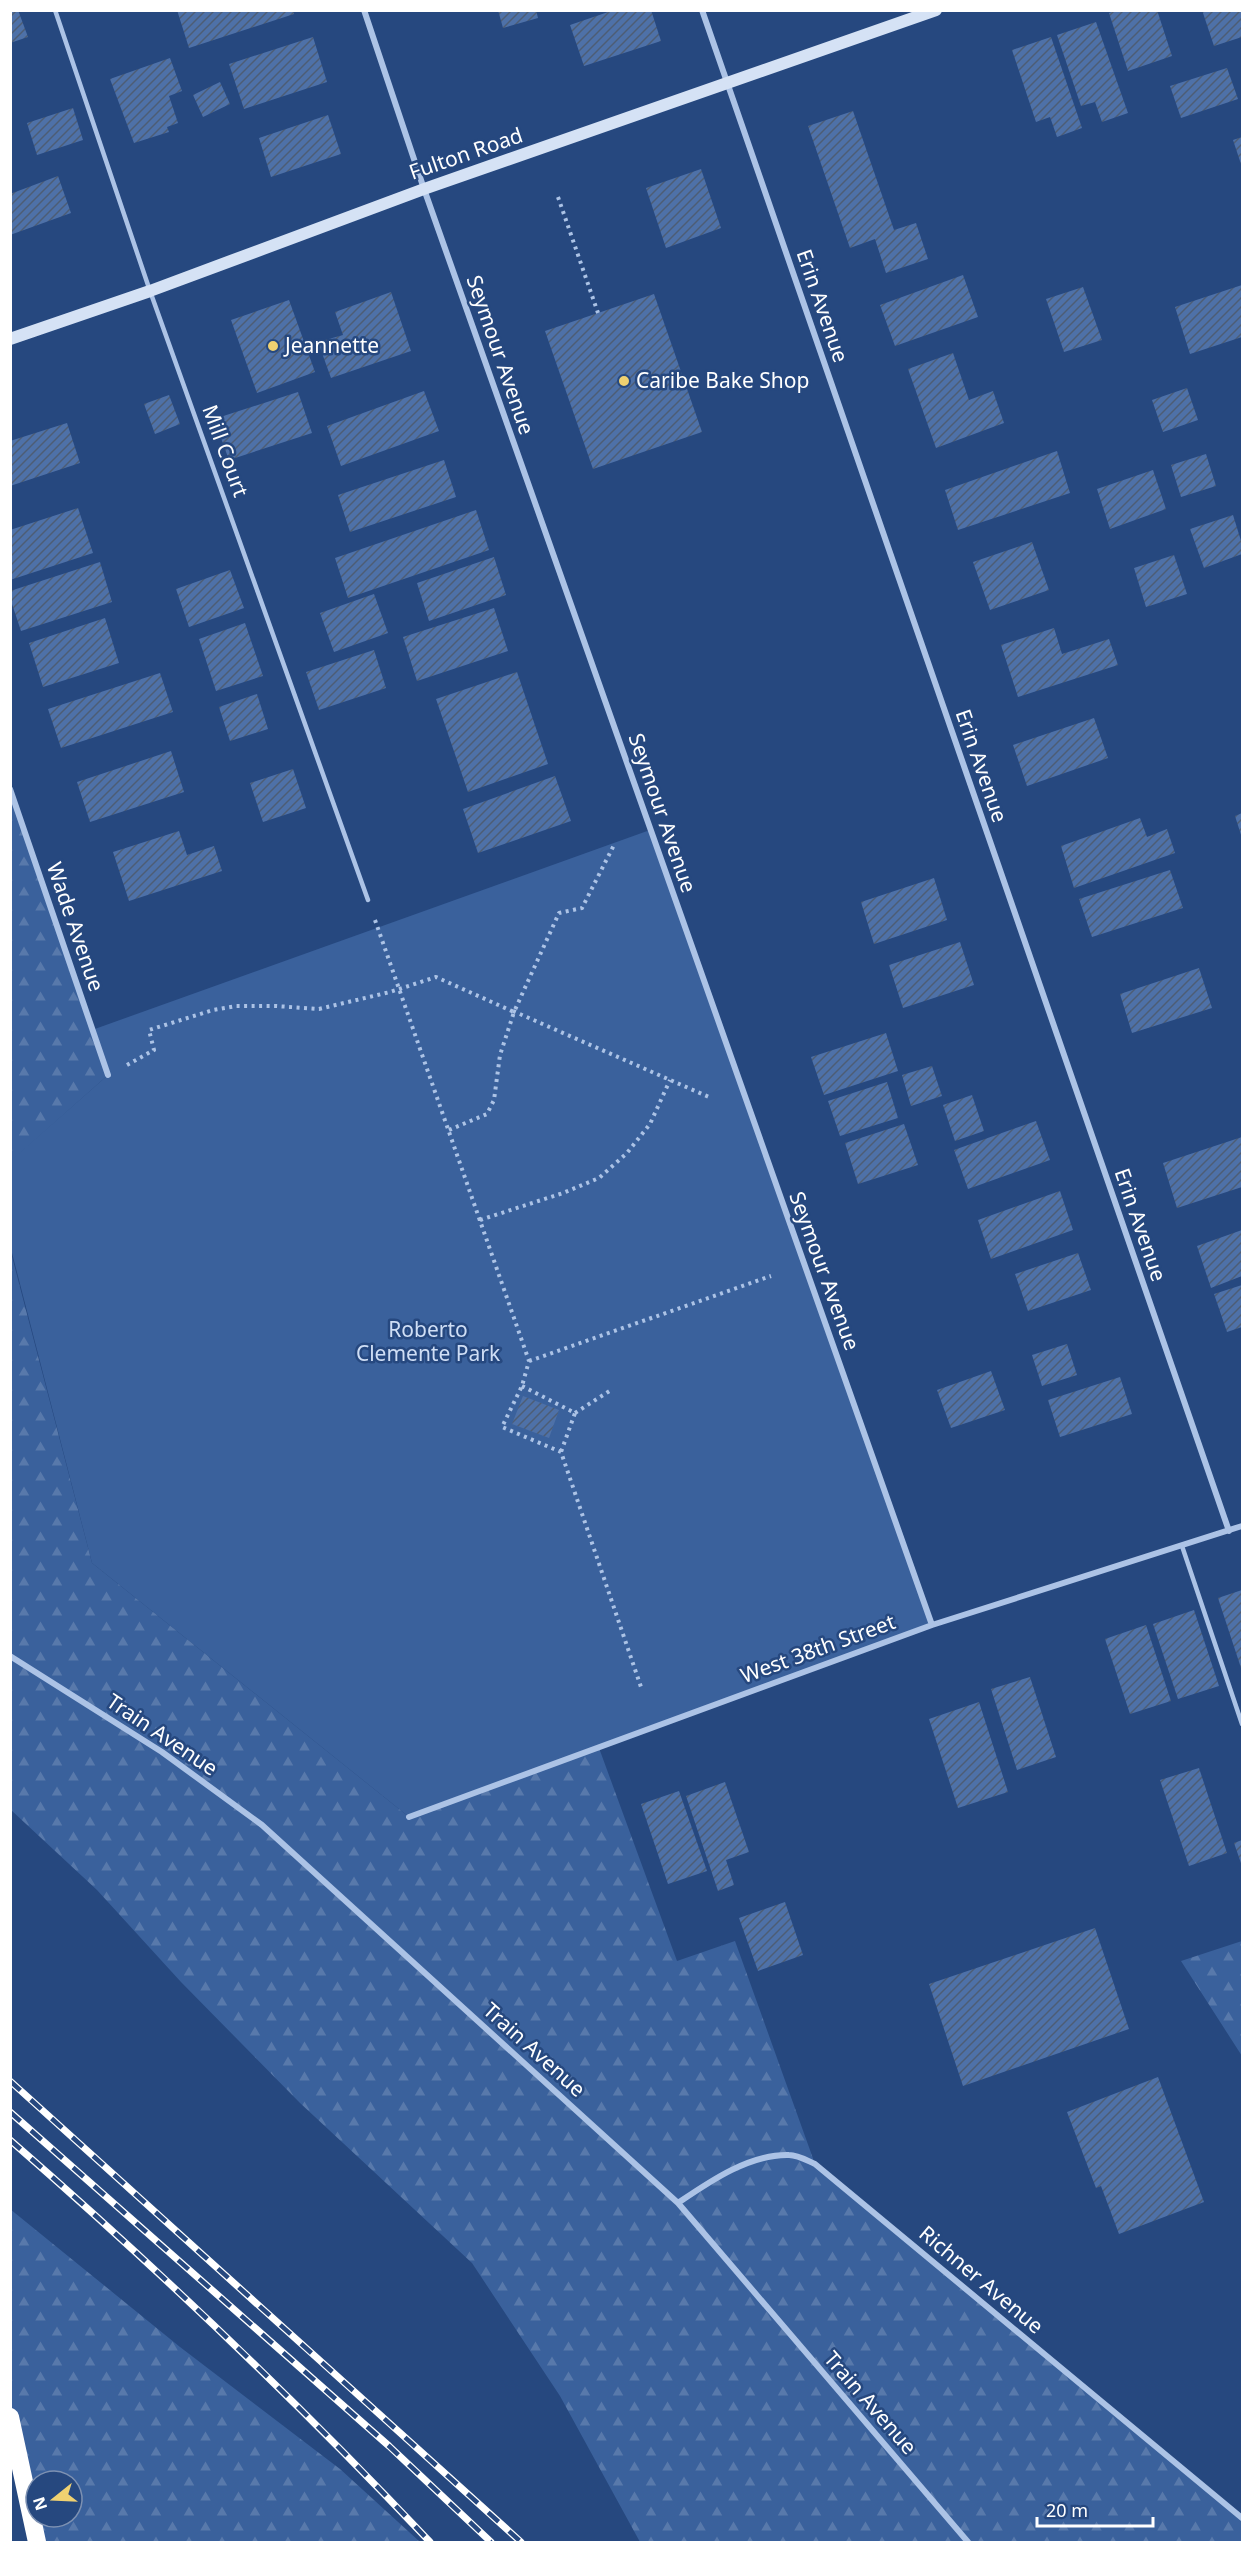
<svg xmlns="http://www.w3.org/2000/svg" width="1253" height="2553" font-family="'Noto Sans',sans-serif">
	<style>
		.green { fill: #3a619c }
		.forest { fill: url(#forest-firs); fill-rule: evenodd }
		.building { fill: url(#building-hatch) }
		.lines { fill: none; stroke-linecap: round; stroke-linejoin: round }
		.path { stroke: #acc3e6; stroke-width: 4; stroke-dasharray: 3 4.5; stroke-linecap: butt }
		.service { stroke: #acc3e6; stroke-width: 4.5 }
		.minor { stroke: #acc3e6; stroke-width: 6 }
		.secondary { stroke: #d5e2f5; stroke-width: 12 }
		.motorway { stroke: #fff; stroke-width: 18 }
		.rail-casing { stroke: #fff; stroke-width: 7 }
		.rail { stroke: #26487f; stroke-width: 4.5; stroke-dasharray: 14; stroke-linecap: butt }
		.poi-dot { fill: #efd171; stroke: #26487f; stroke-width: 2 }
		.labels { text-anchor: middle; stroke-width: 5; stroke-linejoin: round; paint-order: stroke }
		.street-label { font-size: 21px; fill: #fff; stroke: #26487f }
		.poi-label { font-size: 21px; fill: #fff; stroke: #26487f; text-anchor: start }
		.park-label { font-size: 21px; fill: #cfdef5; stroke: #26487f }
	</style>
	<defs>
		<pattern id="forest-firs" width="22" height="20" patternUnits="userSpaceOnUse" patternTransform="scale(1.5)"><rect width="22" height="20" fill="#3a619c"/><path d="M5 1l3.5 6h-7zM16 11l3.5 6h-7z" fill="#5879ab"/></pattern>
		<pattern id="building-hatch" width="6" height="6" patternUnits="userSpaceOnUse" patternTransform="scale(1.5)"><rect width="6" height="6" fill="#4e71a8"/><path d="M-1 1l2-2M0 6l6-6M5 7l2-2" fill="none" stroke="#4d5d75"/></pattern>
	</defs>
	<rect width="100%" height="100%" fill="#26487f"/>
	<path class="green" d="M650 830 932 1625 409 1817 92 1563 11 1249 10 1161 108 1075 92 1030Z"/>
	<path class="forest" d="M10 789 108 1075 11 1161H10Z
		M10 1249 92 1563 409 1817 599 1748 677 1961 735 1941 815 2164 1242 2518V2542H640L560 2396 472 2263 300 2103 181 1982 97 1890 11 1810Z
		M1242 1941V2056L1181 1961Z
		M10 2209 180 2347 340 2469 420 2542H37L11 2417ZM36 2481H72V2517H36Z"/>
	<path class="building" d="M10 10H18L28 37 10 43Z
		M177 10H293L294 14 189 48Z
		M498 10H536L538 18 503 28Z
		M614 10H651L661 41 584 66 570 25Z
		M1117 10H1157L1172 56 1128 71 1109 13Z
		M1202 10H1242V37L1214 46Z
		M1096 22 1128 113 1102 122 1095 102 1081 106 1057 35Z
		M313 37 327 82 244 109 229 64Z
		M1051 37 1082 128 1057 137 1050 117 1036 122 1012 50Z
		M170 58 182 91 169 96 178 123 167 127 169 132 134 143 110 79Z
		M1227 68 1238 99 1181 118 1170 86Z
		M220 82 230 104 203 117 193 95Z
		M73 108 83 140 37 155 27 123Z
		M853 111 894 230 916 223 928 259 886 273 875 239 850 248 808 126Z
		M328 115 341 154 271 177 259 138Z
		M1242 137V167L1233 140Z
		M701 169 721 228 666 248 646 188Z
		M58 176 71 213 10 235V194Z
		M963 275 978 317 895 346 880 305Z
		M1242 285V337L1190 354 1175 307Z
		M1083 287 1102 340 1064 352 1046 299Z
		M391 292 411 351 331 378 318 342 343 335 335 312Z
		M654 294 702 432 593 469 545 331Z
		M289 300 315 372 257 393 231 320Z
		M953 353 969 400 993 391 1004 423 936 448 908 369Z
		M1187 388 1198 420 1163 432 1152 400Z
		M424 391 439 431 341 466 327 426Z
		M298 392 312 433 229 460 214 419Z
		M169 395 180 424 155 434 144 404Z
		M67 423 80 463 10 486V441Z
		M1057 451 1070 493 958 530 945 490Z
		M1206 454 1216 486 1181 497 1171 465Z
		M444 460 456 497 350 532 338 495Z
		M1153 470 1166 509 1110 529 1097 489Z
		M78 508 93 553 10 580V530Z
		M476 510 489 550 348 598 335 558Z
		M1233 515 1242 544V554L1204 568 1190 529Z
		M1032 542 1049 590 990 610 973 562Z
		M1174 555 1187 594 1146 607 1134 568Z
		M494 557 506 595 429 621 417 583Z
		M100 562 112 602 21 631 10 598V591Z
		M230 570 244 608 189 627 176 589Z
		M374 594 388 633 334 652 320 613Z
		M494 608 508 651 417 681 403 637Z
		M105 618 119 663 43 687 29 643Z
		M245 623 263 676 216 691 199 639Z
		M1054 628 1062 654 1109 639 1118 665 1018 697 1001 645Z
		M374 650 386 688 319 710 306 672Z
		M517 672 548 764 468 792 436 699Z
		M160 673 173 712 61 748 48 709Z
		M257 694 268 729 230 741 219 707Z
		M1094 718 1108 758 1027 786 1013 745Z
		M171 751 184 792 90 822 77 782Z
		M293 769 306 808 263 822 250 783Z
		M555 776 571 821 478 853 463 809Z
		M1242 813V838L1235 816Z
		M1140 818 1147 837 1167 829 1175 853 1074 888 1061 846Z
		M179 831 187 855 214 846 222 871 129 901 113 852Z
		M1170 870 1183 908 1092 937 1079 899Z
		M934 878 947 920 874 944 861 902Z
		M960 942 974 985 903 1008 889 965Z
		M1199 968 1212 1008 1132 1033 1120 994Z
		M886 1033 898 1071 824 1095 811 1057Z
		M932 1066 942 1096 911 1106 902 1075Z
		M887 1082 898 1118 840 1136 828 1101Z
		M972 1095 984 1131 955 1141 943 1105Z
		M1036 1121 1050 1160 968 1189 954 1150Z
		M904 1124 918 1165 858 1184 845 1143Z
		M1242 1137V1187L1177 1208 1163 1163Z
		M1060 1191 1073 1230 991 1259 978 1220Z
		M1242 1230V1276L1211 1288 1197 1246Z
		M1078 1253 1091 1290 1028 1311 1015 1274Z
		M1242 1285V1327L1227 1332 1214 1294Z
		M1067 1344 1077 1375 1042 1386 1032 1355Z
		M991 1371 1005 1410 951 1428 937 1390Z
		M1120 1377 1132 1414 1060 1437 1048 1400Z
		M523 1396 559 1410 549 1438 512 1424Z
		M1242 1590V1671L1218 1598Z
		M1194 1610 1219 1686 1178 1699 1153 1624Z
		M1146 1625 1171 1701 1130 1714 1105 1639Z
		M1030 1677 1056 1757 1017 1770 991 1689Z
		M979 1702 1008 1792 958 1808 929 1719Z
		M1199 1768 1227 1853 1189 1866 1160 1780Z
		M725 1782 749 1852 726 1860 734 1885 718 1891 686 1796Z
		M679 1791 707 1871 668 1884 641 1804Z
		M1242 1840V1866L1234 1843Z
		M785 1902 803 1955 758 1971 739 1918Z
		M1095 1928 1129 2029 963 2086 929 1984Z
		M1158 2077 1204 2202 1119 2234 1101 2186 1096 2188 1067 2112Z"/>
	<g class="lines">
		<path class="path" d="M558 197 598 313
			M375 920 529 1361 522 1386 502 1427 561 1452 642 1690
			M513 1011 709 1097
			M127 1065 154 1050 149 1030 213 1010 236 1006H276L319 1009 390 992 436 977 514 1012 559 913 582 908 615 843
			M449 1130 487 1114 494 1100 500 1055 514 1012
			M480 1220 563 1193 599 1178 627 1153 650 1124 670 1080
			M529 1361 771 1276
			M522 1386 575 1413 561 1452
			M575 1413 611 1390"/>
		<path class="service" d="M55 10 150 291 368 900
			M1182 1546 1242 1724"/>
		<path class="minor" d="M364 10 424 189 932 1625
			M702 10 1229 1531
			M10 789 108 1075
			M10 1656 162 1752 262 1825 678 2203 968 2542
			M409 1817 932 1625 1242 1526
			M678 2203C709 2182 749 2154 789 2155 798 2155 806 2160 815 2164L1242 2518"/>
		<path class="secondary" d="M10 339 150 291 424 189 936 10"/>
		<path class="motorway" d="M10 2417 37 2542"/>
		<g class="rail-casing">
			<path id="rail" d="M10 2081 521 2542
				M10 2112 389 2446 491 2542
				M10 2140C157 2268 297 2401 430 2542"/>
		</g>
		<use href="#rail" class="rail"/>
	</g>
	<g class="poi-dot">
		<circle cx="273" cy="346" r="6"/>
		<circle cx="624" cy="381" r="6"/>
	</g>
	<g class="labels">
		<g class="street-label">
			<text transform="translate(466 154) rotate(-19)" y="7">Fulton Road</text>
			<text transform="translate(822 306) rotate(71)" y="7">Erin Avenue</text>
			<text transform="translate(500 355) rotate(71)" y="7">Seymour Avenue</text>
			<text transform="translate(225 451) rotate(70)" y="7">Mill Court</text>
			<text transform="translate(981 766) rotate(71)" y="7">Erin Avenue</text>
			<text transform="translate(662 813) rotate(71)" y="7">Seymour Avenue</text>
			<text transform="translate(75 927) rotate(71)" y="7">Wade Avenue</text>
			<text transform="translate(1140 1225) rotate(71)" y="7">Erin Avenue</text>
			<text transform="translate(824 1271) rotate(70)" y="7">Seymour Avenue</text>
			<text transform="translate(818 1649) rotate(-20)" y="7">West 38th Street</text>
			<text transform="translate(162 1735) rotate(34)" y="7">Train Avenue</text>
			<text transform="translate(534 2050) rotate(42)" y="7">Train Avenue</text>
			<text transform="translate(981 2280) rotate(40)" y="7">Richner Avenue</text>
			<text transform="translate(870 2403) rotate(49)" y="7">Train Avenue</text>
		</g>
		<g class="poi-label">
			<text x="285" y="353">Jeannette</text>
			<text x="636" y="388">Caribe Bake Shop</text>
		</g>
		<g class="park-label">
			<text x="428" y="1337">Roberto<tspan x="428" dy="24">Clemente Park</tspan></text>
		</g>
	</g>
	<rect width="1253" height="2553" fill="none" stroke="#ffffff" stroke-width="24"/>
	<g transform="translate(54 2499) rotate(252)"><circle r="28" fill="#26487f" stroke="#7d91b2" stroke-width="1.5"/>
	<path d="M0-4.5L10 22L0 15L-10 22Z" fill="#efd171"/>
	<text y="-9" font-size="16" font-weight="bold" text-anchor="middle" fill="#ffffff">N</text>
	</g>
	<path d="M1037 2517v9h116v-9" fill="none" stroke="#ffffff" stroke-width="3"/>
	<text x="1046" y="2517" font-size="18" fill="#ffffff" stroke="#26487f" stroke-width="4.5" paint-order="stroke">20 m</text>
</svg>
